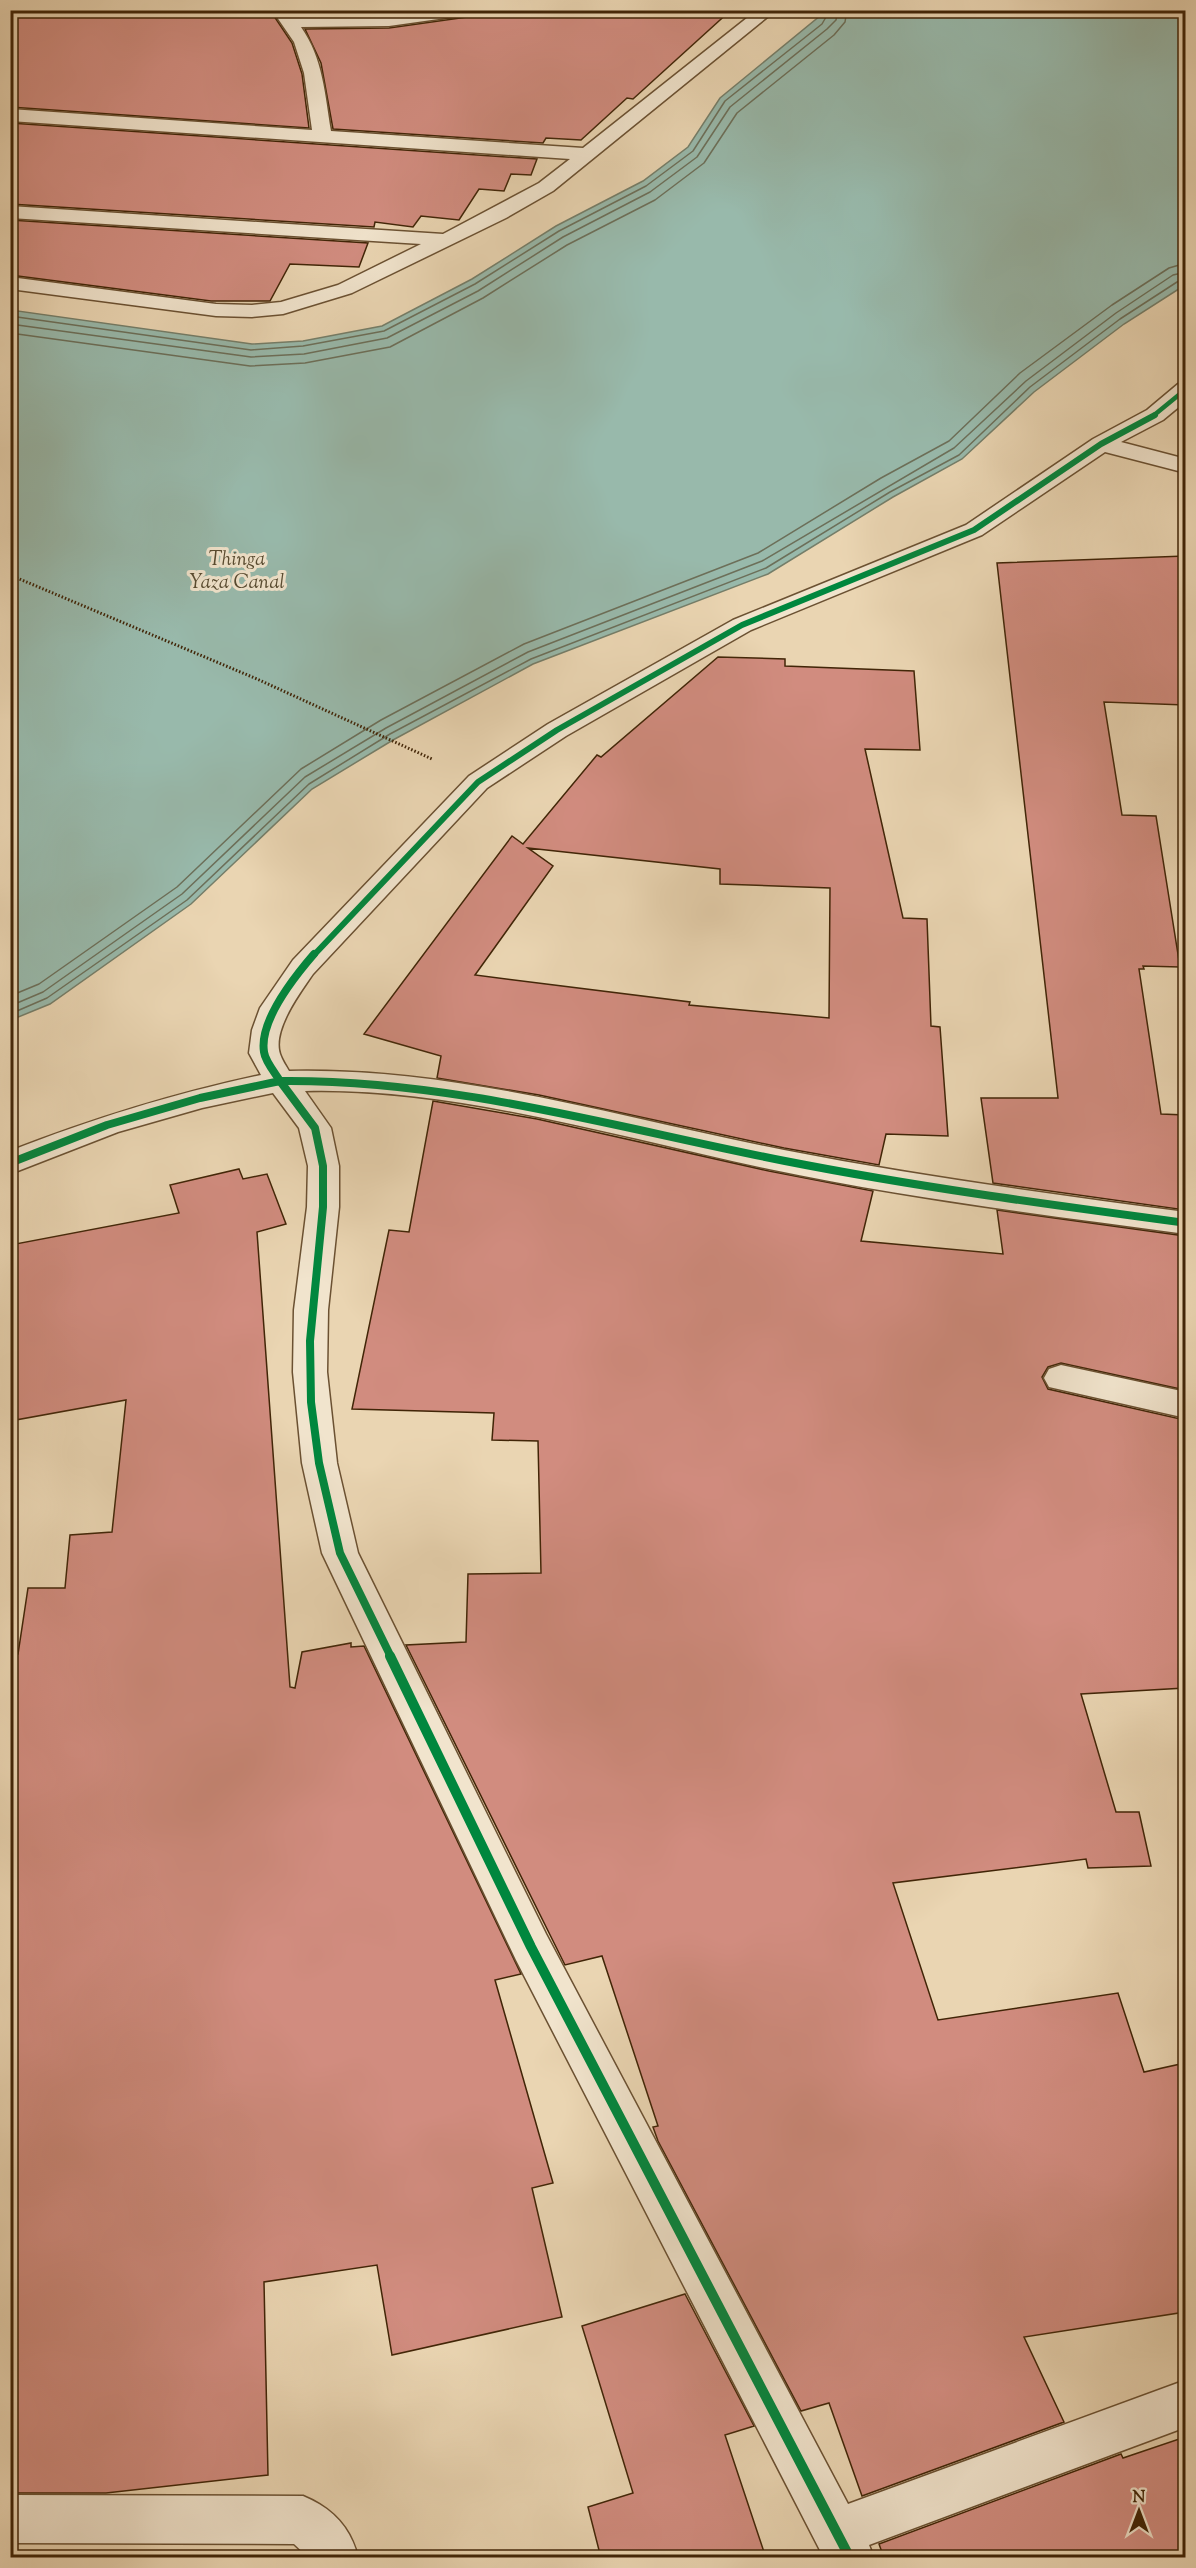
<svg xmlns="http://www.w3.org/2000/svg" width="1196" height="2568" font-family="'Sorts Mill Goudy',serif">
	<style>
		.water { fill: #98b9ab; stroke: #757e69; stroke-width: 1.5 }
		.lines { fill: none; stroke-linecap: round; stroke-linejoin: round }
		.shore { stroke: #6c6f59; stroke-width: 1.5 }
		.building { fill: #d18c7f; stroke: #412507; stroke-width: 1.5; fill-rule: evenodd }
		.minor-casing { stroke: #6b5132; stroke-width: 3 }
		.path { stroke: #412507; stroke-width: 3; stroke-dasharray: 1.5 2; stroke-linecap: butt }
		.minor { fill: #f1e4cd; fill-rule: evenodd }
		.cycleway-far3-casing { stroke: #f1e4cd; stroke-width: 7 }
		.cycleway-far2-casing { stroke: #f1e4cd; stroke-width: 9 }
		.cycleway-far1-casing { stroke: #f1e4cd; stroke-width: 11 }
		.cycleway-casing { stroke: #f1e4cd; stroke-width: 14 }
		.cycleway-far3 { stroke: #00873e; stroke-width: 4.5 }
		.cycleway-far2 { stroke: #00873e; stroke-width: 6 }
		.cycleway-far1 { stroke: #00873e; stroke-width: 8 }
		.cycleway { stroke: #00873e; stroke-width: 10 }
		.labels { text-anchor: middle; stroke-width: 6; stroke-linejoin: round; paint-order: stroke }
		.far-water-label { font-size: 20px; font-style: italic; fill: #574a30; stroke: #f1e4cd }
	</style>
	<rect width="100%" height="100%" fill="#ead5b2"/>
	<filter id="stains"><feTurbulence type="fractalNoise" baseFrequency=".00333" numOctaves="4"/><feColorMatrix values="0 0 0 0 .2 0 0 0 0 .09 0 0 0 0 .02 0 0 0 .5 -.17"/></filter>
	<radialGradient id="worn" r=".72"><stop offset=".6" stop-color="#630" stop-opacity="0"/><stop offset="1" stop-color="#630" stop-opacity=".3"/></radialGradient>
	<path class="water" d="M826 11H1185V285L1124 324 1034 392 962 459 893 497 768 574 533 664 393 740 312 789 191 904 50 1004 11 1020V310L252 344 303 341 382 326 472 279 556 226 643 181 688 147 720 98Z"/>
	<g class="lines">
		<path class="shore" d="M10 316 251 350 303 346 384 331 475 284 559 231 646 186 693 151 725 101 822 24 830 10
			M10 324 251 357 304 354 387 338 478 291 563 237 650 192 697 157 730 107 827 29 836 20 838 10
			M10 333 250 366 305 363 390 347 483 298 567 245 655 200 704 163 737 113 834 35 845 22 847 10
			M10 996 39 984 177 887 301 769 381 720 524 644 758 553 881 478 949 441 1020 373 1112 305 1169 268 1186 263
			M10 1006 43 992 182 894 305 777 386 728 528 652 762 561 954 448 1026 381 1116 313 1173 275 1186 272
			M10 1014 47 998 187 900 309 784 390 734 531 659 766 568 890 492 959 455 1030 387 1120 319 1177 282 1186 280"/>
	</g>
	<path class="building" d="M10 10H270L292 43 302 74 309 128 10 107Z
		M292 10H409L389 14 295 15Z
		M477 10H731L633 99 627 98 581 140 546 138 543 143 333 129 321 63 305 29 389 28 467 17Z
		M10 123 537 159 531 175 511 174 504 191 479 189 459 220 421 216 413 227 375 222 374 227 10 204Z
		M10 220 368 243 359 267 290 264 270 301H211L10 275Z
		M1185 556V705L1104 702 1122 815 1156 816 1180 967 1143 966 1144 969H1139L1161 1114 1185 1115V1210L993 1183 981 1098H1058L997 563Z
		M718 657 785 659V666L914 671 920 750 865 749 903 918 927 919 931 1026 940 1027 948 1136 886 1134 879 1165 784 1148 539 1095 437 1078 441 1056 364 1034 512 836 523 844 597 755 601 757ZM528 848 720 869V884L830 888 829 1018 689 1005 690 1002 475 975 553 866Z
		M433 1101 537 1119 769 1171 873 1191 861 1241 1003 1254 997 1210 1185 1236V1390L1061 1363 1048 1367 1042 1377 1048 1389 1185 1420V1688L1081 1694 1116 1812H1139L1151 1866 1088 1868 1086 1859 893 1883 938 2020 1118 1993 1144 2072 1185 2063V2312L1024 2337 1064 2422 862 2496 829 2403 801 2411 658 2141 653 2127 658 2126 602 1956 565 1965 406 1645 466 1642 468 1574 541 1573 538 1441 492 1440 494 1413 352 1409 389 1230 409 1232Z
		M239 1169 243 1179 267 1174 286 1224 257 1232 290 1687 295 1688 302 1652 351 1643V1647L364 1646 521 1974 495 1980 553 2183 532 2188 562 2317 392 2355 377 2265 264 2282 268 2475 106 2493H10V1654H18L28 1588H65L70 1535 112 1532 126 1400 10 1421V1245L179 1213 170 1185Z
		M685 2294 754 2426 725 2435 766 2558H601L588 2507 633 2493 582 2326Z
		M1185 2437V2558H884L879 2544 1121 2454 1123 2458Z"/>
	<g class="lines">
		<g class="minor-casing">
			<path id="minor" d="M272 10H289L294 17 389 16 427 10H475L467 15 389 26 301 27C323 58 325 95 331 131L583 148 757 10H776L553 191 506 218 352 293 283 314 252 317 216 316 10 289V277L216 304 252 305 281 302 338 285 421 244 10 218V206L443 234 539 183 570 159 10 121V109L312 130 304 73 294 42Z
				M1186 383V401L1163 420 1121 442 1186 459V473L1105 452 982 535 751 630 566 736 487 788 313 974C300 993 272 1030 280 1054 282 1060 286 1066 289 1071 457 1067 621 1118 784 1150 917 1176 1051 1194 1186 1212V1234C1046 1215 906 1198 769 1169 622 1138 454 1087 305 1091L331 1128 339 1166V1207L328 1310 327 1372 337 1463 358 1553 546 1934 848 2504 1186 2380V2427L869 2545 874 2558H824L516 1960 322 1553 302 1463 293 1372 294 1310 307 1207 308 1166 299 1128 273 1093 202 1108 118 1132 10 1174V1151C95 1118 172 1094 261 1075L249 1053 252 1030 260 1008 293 960 469 776 548 724 733 620 966 525 1093 439 1147 410 1178 384Z
				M1061 1365 1186 1392V1418L1049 1387 1044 1378 1049 1369Z
				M10 2495 303 2496C332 2508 351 2527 358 2558H309L294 2544 10 2543Z"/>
		</g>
		<path class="path" d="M10 575 257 679 432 759"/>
		<use href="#minor" class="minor"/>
		<g class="cycleway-far3-casing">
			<path id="cycleway-far3" d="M1153 416 1186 389"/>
		</g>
		<g class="cycleway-far2-casing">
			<path id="cycleway-far2" d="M313 956 478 782 557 730 742 625 974 530 1101 444 1155 415"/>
		</g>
		<g class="cycleway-far1-casing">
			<path id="cycleway-far1" d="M10 1163 107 1125 200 1098 280 1081C275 1073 265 1061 264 1052 259 1021 295 976 314 954
				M391 1657 340 1553 319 1463 311 1402 310 1341 323 1207V1166L315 1128 280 1081C452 1079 617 1128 785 1161 917 1187 1052 1205 1186 1223"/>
		</g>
		<g class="cycleway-casing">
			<path id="cycleway" d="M390 1656 531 1947 850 2558"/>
		</g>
		<use href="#cycleway-far3" class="cycleway-far3"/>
		<use href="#cycleway-far2" class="cycleway-far2"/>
		<use href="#cycleway-far1" class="cycleway-far1"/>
		<use href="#cycleway" class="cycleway"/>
	</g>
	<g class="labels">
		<g class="far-water-label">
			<text x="237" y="565">Thinga<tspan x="237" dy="23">Yaza Canal</tspan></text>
		</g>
	</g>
	<rect width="1196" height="2568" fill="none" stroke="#ead5b2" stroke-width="36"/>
	<rect x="12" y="12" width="1172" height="2544" fill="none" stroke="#412507" stroke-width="3"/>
	<rect x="18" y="18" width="1160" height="2532" fill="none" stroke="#412507" stroke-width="1.5"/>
	<g transform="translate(1139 2511)" stroke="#f1e4cd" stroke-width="4.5" paint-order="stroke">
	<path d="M0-4.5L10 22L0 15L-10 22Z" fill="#412507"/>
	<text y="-9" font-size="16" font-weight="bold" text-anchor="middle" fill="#412507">N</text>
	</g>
	<rect width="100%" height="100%" filter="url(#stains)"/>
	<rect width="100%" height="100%" fill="url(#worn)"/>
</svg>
